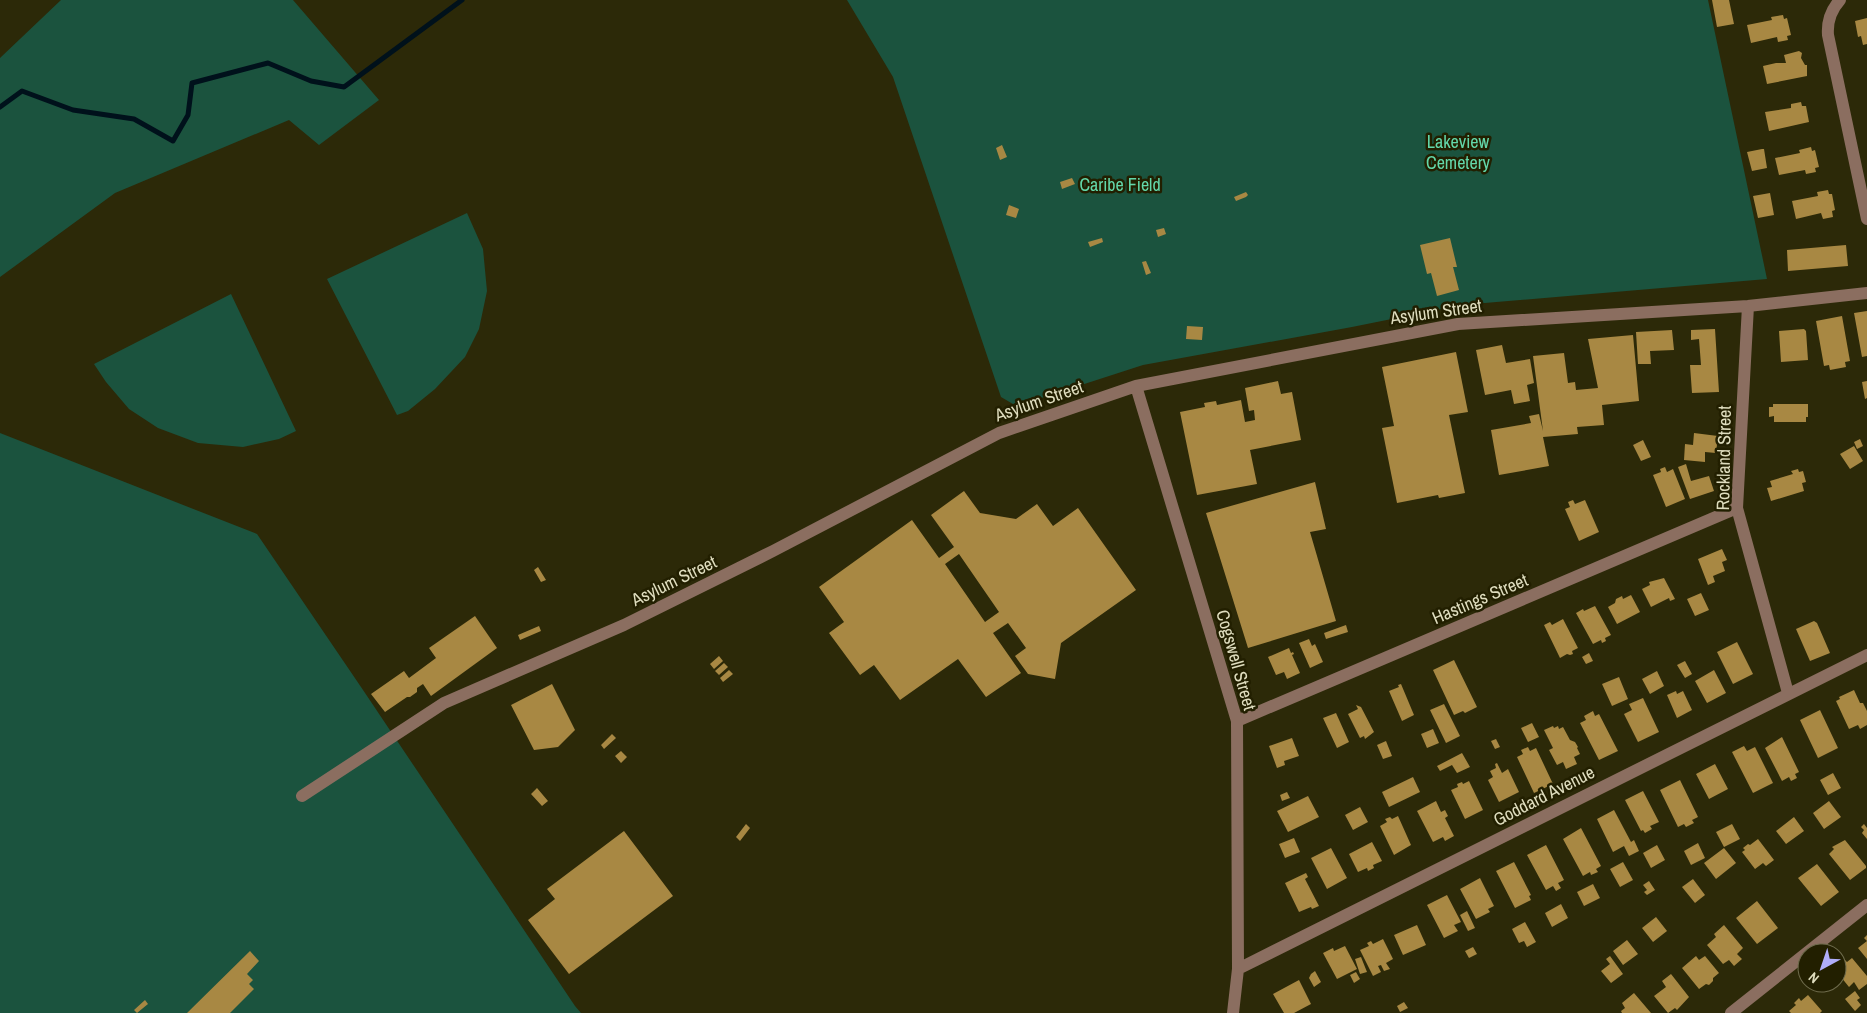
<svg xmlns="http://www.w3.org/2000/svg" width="1867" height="1013" font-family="'Archivo Narrow',sans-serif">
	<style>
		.green { fill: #1b533e }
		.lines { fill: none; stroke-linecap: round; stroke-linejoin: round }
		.stream { stroke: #00111b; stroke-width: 5 }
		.building { fill: #a88843; fill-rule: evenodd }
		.minor { stroke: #8b6e60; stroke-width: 12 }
		.labels { text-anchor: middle; stroke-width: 5; stroke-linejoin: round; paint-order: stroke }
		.park-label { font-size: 18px; fill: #63d8aa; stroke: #221f00 }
		.street-label { font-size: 18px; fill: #dfddbe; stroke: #221f00 }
	</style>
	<rect width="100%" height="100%" fill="#2c2908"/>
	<path class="green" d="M61 0H293L379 100 319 145 289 120 115 193 0 277V58Z
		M847 0H1708L1767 279 1461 305 1352 327 1143 365 1038 399 1013 404 1001 397 893 77Z
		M467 213 483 249 487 291 479 329 465 357 435 389 408 411 397 415 327 279Z
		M231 294 296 431 279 439 243 447 198 443 158 428 129 409 106 382 94 364Z
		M0 433 257 534 361 687 575 1006 581 1013H0Z"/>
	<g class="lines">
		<path class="stream" d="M0 107 22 91 73 110 134 119 173 141 188 115 192 83 268 63 311 81 344 87 462 0"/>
	</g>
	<path class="building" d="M1712 0H1729L1734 24 1717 27Z
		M1783 15 1784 19 1787 18 1791 35 1787 36 1788 40 1778 42 1777 37 1751 43 1747 25 1772 20 1771 17Z
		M1867 18V44L1863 45 1861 36 1858 37 1855 21Z
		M1799 51 1802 53 1801 58 1805 65H1807V76L1767 84 1763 66 1776 63H1786L1784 55Z
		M1801 102 1802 106H1806L1809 122 1769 131 1765 112 1791 108V104Z
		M1002 145 1007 157 1000 160 996 148Z
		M1811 147 1812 151 1815 150 1819 167 1815 168 1816 172 1806 174 1805 170 1779 175 1775 158 1800 153 1799 150Z
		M1762 149H1764L1767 168 1752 171 1747 152Z
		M1072 178 1075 184 1062 189 1060 182Z
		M1828 190 1829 194H1832L1835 210 1832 211 1833 217 1823 219 1821 213 1796 219 1792 201 1818 196 1817 192Z
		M1246 192 1248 195 1246 197 1236 201 1234 197Z
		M1770 193 1774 215 1758 218 1753 196Z
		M1009 205 1019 209 1016 218 1006 215Z
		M1164 228 1166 234 1158 237 1156 230Z
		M1102 238 1103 242 1090 247 1088 242Z
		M1450 238 1457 267H1453L1459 290 1437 296 1431 273 1427 274 1420 245Z
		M1846 245 1848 266 1788 271 1787 250Z
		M1146 261 1151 273 1146 275 1142 262Z
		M1867 311V356L1862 357 1854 313Z
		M1842 316 1850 361 1845 362 1846 367 1830 370 1829 365 1824 366 1816 321Z
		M1187 326 1203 327 1202 340 1186 339Z
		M1715 329 1719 392 1692 393 1690 365H1701L1699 339 1691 340V330Z
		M1804 329 1806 331 1808 360 1781 362 1779 331Z
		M1672 330 1674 350 1650 351 1651 364H1638L1636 332Z
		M1633 335 1639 401 1602 405 1604 425 1577 427 1578 434 1543 437 1549 466 1499 475 1491 430 1531 423 1529 416 1539 414 1543 431 1533 356 1564 353 1568 383 1575 382 1576 390 1598 388 1588 339Z
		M1502 345 1506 363 1530 359 1534 383 1527 385 1530 401 1514 404 1511 390 1485 395 1476 350Z
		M1456 352 1468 412 1449 415 1465 493 1439 498 1438 495 1397 503 1382 428 1394 426 1382 367Z
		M1278 381 1281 394 1292 392 1301 440 1250 450 1257 484 1197 495 1180 412 1205 407 1204 403 1216 401 1217 405 1241 400 1245 422 1255 420 1254 410 1249 411 1245 388Z
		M1867 381V398L1865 399 1862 382Z
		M1773 404H1808V417H1806V422H1774V416L1769 417V407H1773Z
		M1694 433 1718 436 1716 453 1705 452V462L1684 460 1685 444 1693 445Z
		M1860 439 1863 446 1857 449 1854 442Z
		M1643 440 1651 457 1641 461 1633 445Z
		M1854 446 1863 461 1850 469 1840 454Z
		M1686 464 1691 481 1709 476 1714 491 1690 499 1678 467Z
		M1665 467 1667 472 1673 469 1685 499 1666 507 1653 475 1661 472 1660 469Z
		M1798 469 1799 472 1803 471 1806 482 1802 483 1804 491 1771 501 1767 488 1772 487 1770 481 1793 474 1791 471Z
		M1315 482 1326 529 1310 532 1336 621 1248 648 1206 513Z
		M964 491 980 513 1016 519 1037 504 1053 526 1078 508 1136 590 1061 643 1055 679 1028 674 1015 656 1026 648 1008 623 993 633 1021 673 986 697 958 659 900 700 874 665 860 675 829 633 844 622 819 587 912 520 939 558 954 547 931 515ZM959 554 999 612 985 622 945 564Z
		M1573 500 1575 504 1585 500 1599 532 1579 541 1565 509 1570 507 1568 502Z
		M1722 549 1727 560 1722 562 1725 571 1713 576 1715 582 1708 585 1698 559Z
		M538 567 546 580 541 582 534 570Z
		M1664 578 1675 599 1670 601 1669 598 1651 607 1642 589 1650 585 1649 582Z
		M1701 593 1709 610 1695 616 1687 599Z
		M1631 595 1640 612 1617 624 1608 607 1615 603 1616 599 1622 596 1623 599Z
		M1595 606 1611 635 1605 638 1606 641 1602 643 1601 640 1593 644 1576 613 1583 609 1584 611Z
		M475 616 497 648 431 696 423 684 417 688V692L410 697H407L385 712 371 694 404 671 409 678 436 658 429 648Z
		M1563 619 1578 648 1572 651 1573 654 1570 655 1567 654 1560 658 1544 625 1550 622 1552 625Z
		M1814 621 1817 623 1830 653 1810 661 1796 629Z
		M1346 625 1348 632 1326 639 1324 633Z
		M539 626 541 631 520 640 518 635Z
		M1309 639 1312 646 1315 644 1323 662 1310 668 1299 643Z
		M1737 642 1753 674 1733 684 1717 652Z
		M1289 648 1291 653 1293 652 1294 654 1292 655 1300 673 1287 679 1284 672 1276 675 1268 657Z
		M1589 653 1593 661 1586 664 1582 657Z
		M719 656 723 661 714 669 710 664Z
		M1454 660 1477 707 1465 713 1463 711 1454 715 1433 670Z
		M1685 661 1692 674 1685 678 1677 665Z
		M724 663 728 667 719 675 715 671Z
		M729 670 733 674 723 682 720 678Z
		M1714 670 1726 693 1707 703 1695 681Z
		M1657 671 1664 686 1650 694 1642 679Z
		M1619 677 1628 699 1612 706 1602 684Z
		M552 684 575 730 558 747 534 750 511 705Z
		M1401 684 1414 715 1402 721 1389 691 1399 687 1398 685Z
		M1854 690 1860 703H1863L1867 711V725L1860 729 1858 725 1849 729 1836 701 1840 699 1839 697Z
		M1676 691 1677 694 1683 691 1692 710 1677 718 1667 695Z
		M1643 698 1659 732 1638 742 1624 714 1632 710 1629 704Z
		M1444 704 1460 736 1446 743 1430 710Z
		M1356 705 1361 707 1374 732 1365 739 1364 736 1360 738 1348 714 1358 709Z
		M1820 710 1838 748 1818 758 1800 720Z
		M1593 711 1595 716 1599 714 1618 751 1599 760 1580 723 1586 720 1584 716Z
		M1336 713 1349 742 1337 748 1323 718Z
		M1532 723 1539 737 1528 742 1521 728Z
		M1553 726 1554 728 1558 726 1559 729 1563 727 1570 740 1575 742 1578 747 1577 748 1580 754 1574 757 1577 764 1566 769 1563 762 1557 765 1549 750 1553 748 1544 730Z
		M1433 729 1439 743 1427 748 1421 734Z
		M612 734 616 738 604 749 601 745Z
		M1782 737 1799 772 1795 774 1797 778 1791 781 1789 777 1782 781 1765 748Z
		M1292 738 1299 756 1284 761 1285 765 1277 768 1269 746Z
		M1496 739 1500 747 1495 749 1491 741Z
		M1386 741 1392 756 1383 759 1377 745Z
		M1744 746 1747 751 1755 747 1773 783 1753 793 1732 752Z
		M1528 747 1530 751 1536 748 1553 784 1534 793 1517 757 1523 754 1521 750Z
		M621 751 627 757 621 763 615 756Z
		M1462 753 1470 767 1457 773 1452 765 1440 771 1437 766Z
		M1497 763 1502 773 1508 769 1519 792 1499 802 1488 780 1493 777 1490 771 1496 768 1495 764Z
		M1715 764 1728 789 1709 799 1696 774Z
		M1833 773 1841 788 1828 795 1820 780Z
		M1413 777 1420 792 1389 807 1382 792Z
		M1680 780 1698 817 1692 820 1694 823 1686 827 1684 824 1678 827 1660 790Z
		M1469 781 1483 810 1465 819 1451 790 1458 787 1457 784 1462 782 1463 784Z
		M537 788 548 801 542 806 531 794Z
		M1643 791 1659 822 1650 826 1652 829 1645 833 1643 830 1641 831 1625 800Z
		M1287 792 1290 798 1282 801 1280 795Z
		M1308 796 1319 817 1288 832 1277 811Z
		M1436 801 1441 812 1445 810 1448 816 1445 818 1454 836 1445 841 1443 837 1433 842 1417 811Z
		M1829 801 1841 817 1824 829 1813 813Z
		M1360 807 1368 822 1353 830 1345 815Z
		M1614 810 1631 842 1634 840 1639 851 1629 856 1624 846 1613 852 1597 819Z
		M1398 816 1411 845 1394 855 1380 826 1387 822 1385 819 1390 817 1392 819Z
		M1794 817 1804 831 1786 844 1776 831Z
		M746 824 750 828 740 841 736 837Z
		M1732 824 1740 839 1724 847 1716 832Z
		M1864 824 1867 828V839L1862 833 1864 830 1861 827Z
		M1581 828 1601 866 1596 869 1598 872 1591 875 1590 872 1583 876 1563 839Z
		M624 831 673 896 569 974 528 920 555 899 547 889Z
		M1294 838 1300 852 1285 858 1279 844Z
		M1758 839 1774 860 1766 866 1763 863 1755 869 1742 852 1745 850 1743 848 1748 844 1750 845Z
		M1845 840 1866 866V868L1850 880 1829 854 1834 849 1832 847Z
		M1372 842 1382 861 1373 865 1374 868 1368 871 1367 868 1358 872 1349 854Z
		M1698 843 1705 858 1691 865 1684 851Z
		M1546 845 1564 880 1558 883 1561 888 1556 891 1553 886 1546 890 1527 855Z
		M1657 845 1665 860 1651 868 1643 853Z
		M1331 848 1347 878 1327 889 1311 858Z
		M1724 848 1736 863 1716 879 1704 863Z
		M1514 862 1531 895 1529 896 1531 900 1515 908 1496 871Z
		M1623 862 1633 880 1620 887 1610 869Z
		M1817 864 1839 892 1821 906 1798 878Z
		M1306 873 1308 877 1305 879 1319 906 1312 909 1311 907 1299 912 1285 883Z
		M1480 878 1494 906 1488 909 1490 912 1476 919 1460 889Z
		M1693 879 1705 895 1695 903 1682 887Z
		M1649 881 1655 890 1647 895 1644 892 1647 890 1643 885Z
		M1593 884 1600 898 1584 906 1577 892Z
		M1447 895 1461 922 1454 925 1458 931 1444 938 1427 905Z
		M1757 901 1778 928 1757 944 1736 918Z
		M1561 904 1568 918 1552 927 1545 913Z
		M1467 911 1475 928 1468 931 1460 915Z
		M1656 917 1667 931 1653 942 1642 928Z
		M1525 922 1536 942 1527 947 1524 941 1519 943 1512 929Z
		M1417 925 1426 945 1403 955 1394 935Z
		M1724 925 1743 948 1737 954 1742 959 1734 966 1729 960 1723 964 1707 945 1716 937 1714 934Z
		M1867 935V959L1858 948 1867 941 1864 938Z
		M1383 939 1393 959 1386 963 1390 969 1384 971 1381 965 1378 966 1381 972 1373 976 1360 950 1369 946 1367 943 1371 941 1373 944Z
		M1627 940 1638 954 1623 965 1613 951Z
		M1345 946 1357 969 1337 979 1323 953 1333 948 1334 951Z
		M1473 947 1477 954 1469 958 1465 951Z
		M250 951 259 961 247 974 253 980 249 984 254 989 230 1013H187Z
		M1610 956 1623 974 1611 983 1601 971 1610 964 1606 959Z
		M1696 956 1699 960 1705 956 1719 973 1713 978V981L1709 985 1706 984 1699 989 1682 968Z
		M1361 957 1367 972 1360 974 1355 959Z
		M1852 958 1867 976V984L1859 990 1854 982 1849 987 1837 972V970L1842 966 1840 963 1844 959 1847 962Z
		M1315 971 1321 982 1314 987 1309 978 1311 974Z
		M1356 972 1360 979 1354 983 1350 975Z
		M1671 974 1689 997 1677 1010 1675 1008 1668 1013 1654 996 1666 987 1662 981Z
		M1299 980 1311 1004 1294 1013H1284L1273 994Z
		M1855 991 1860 998 1857 1000 1861 1005 1855 1011 1845 999Z
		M1634 993 1651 1013H1622L1621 1011 1625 1008 1622 1003Z
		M1808 995 1822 1011 1820 1013H1791L1789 1011 1796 1005 1794 1003 1799 998 1801 1001Z
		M145 1000 148 1004 137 1013 134 1010Z
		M1404 1002 1408 1008 1400 1012 1397 1006Z"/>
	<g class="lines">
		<path class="minor" d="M1840 0C1831 10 1827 22 1828 35L1867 219
			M1748 306 1737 508 1788 693
			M1136 386 1237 721 1238 969 1233 1013
			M1237 721 1737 508
			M302 796 444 703 624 625 773 551 999 433 1136 386 1458 324 1748 306 1867 293
			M1238 969 1867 655
			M1731 1013 1867 905"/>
	</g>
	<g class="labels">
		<g class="park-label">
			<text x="1458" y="148">Lakeview<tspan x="1458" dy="21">Cemetery</tspan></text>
			<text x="1120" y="191">Caribe Field</text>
		</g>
		<g class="street-label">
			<text transform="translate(1436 312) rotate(-8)" y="6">Asylum Street</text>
			<text transform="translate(1039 401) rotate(-19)" y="6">Asylum Street</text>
			<text transform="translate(1724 458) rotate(-89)" y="6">Rockland Street</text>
			<text transform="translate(674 581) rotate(-26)" y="6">Asylum Street</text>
			<text transform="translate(1480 599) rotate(-23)" y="6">Hastings Street</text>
			<text transform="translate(1236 660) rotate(74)" y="6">Cogswell Street</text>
			<text transform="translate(1544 796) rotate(-27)" y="6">Goddard Avenue</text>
		</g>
	</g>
	<g transform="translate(1822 968) rotate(220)"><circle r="24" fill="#221f00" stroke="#6e6b4c"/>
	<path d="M0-4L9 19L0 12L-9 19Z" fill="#b0aefa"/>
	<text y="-8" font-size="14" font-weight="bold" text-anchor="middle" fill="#dfddbe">N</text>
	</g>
</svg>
